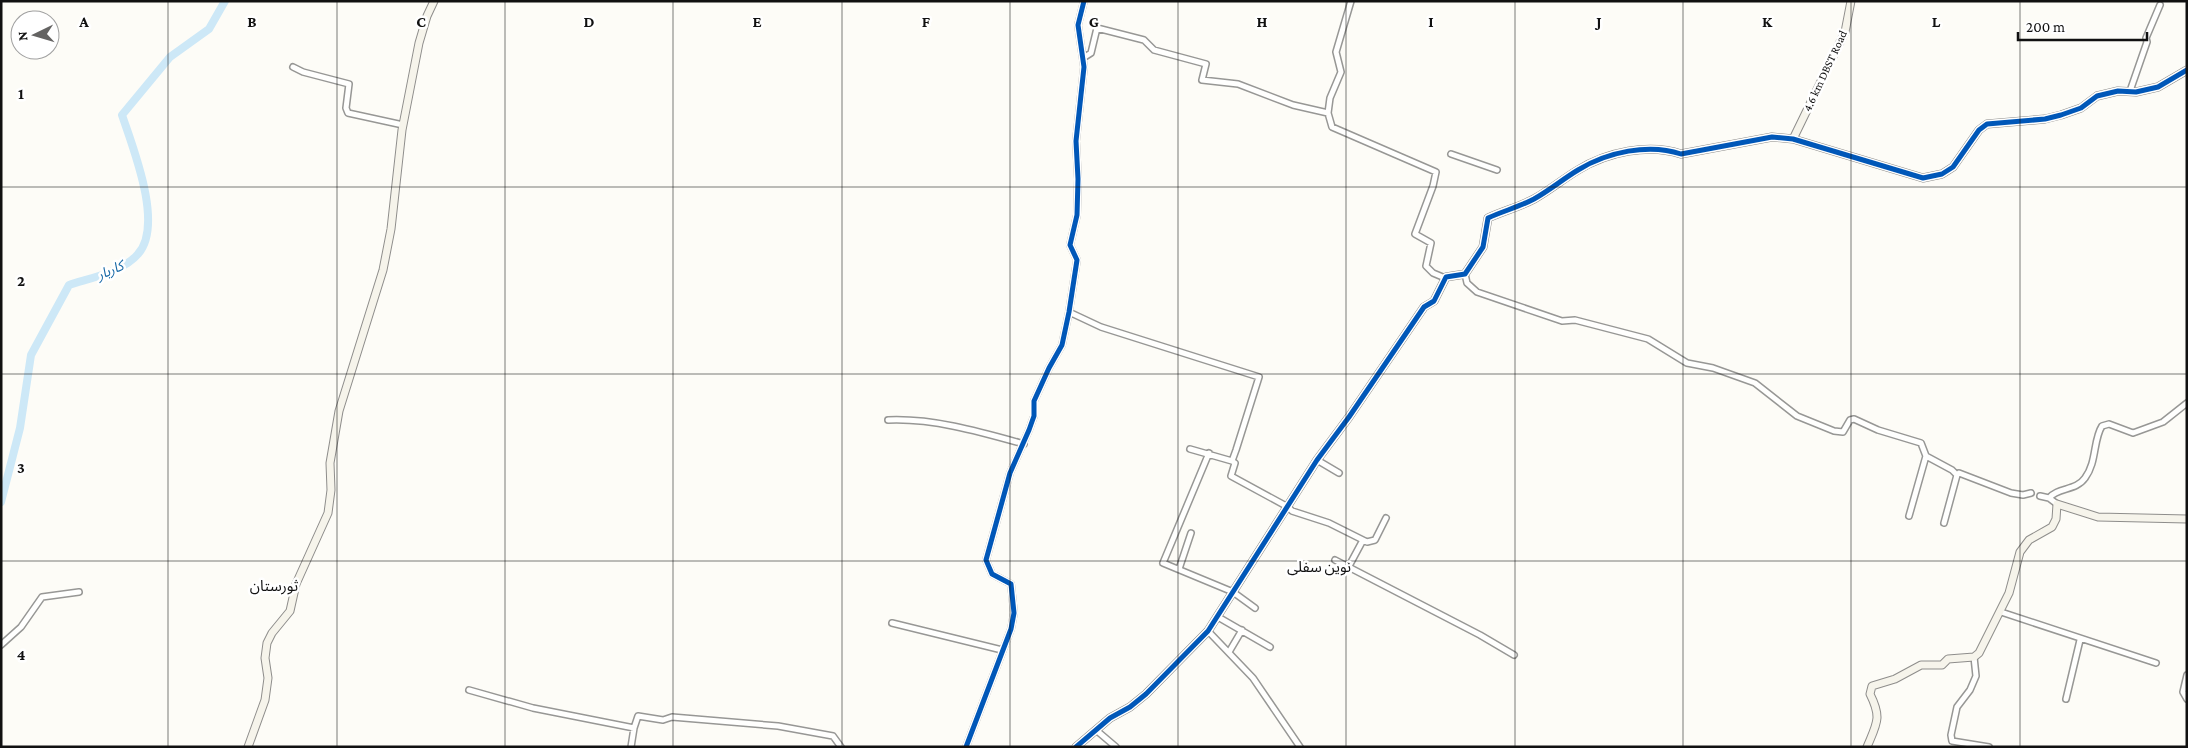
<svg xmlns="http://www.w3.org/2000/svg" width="2188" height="748" font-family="'Crimson Pro','Noto Sans Arabic',serif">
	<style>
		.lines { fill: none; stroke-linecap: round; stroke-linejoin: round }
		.river { stroke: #cde8f7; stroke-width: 8 }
		.street-casing { stroke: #979795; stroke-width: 8 }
		.secondary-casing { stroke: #8e8d8b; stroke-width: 9 }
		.street { stroke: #fffffe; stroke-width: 5 }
		.secondary { stroke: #f6f4eb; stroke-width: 7 }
		.cycleway-casing { stroke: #fff; stroke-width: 8 }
		.cycleway { stroke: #0057b8; stroke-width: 5 }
		.grid { fill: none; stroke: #111; stroke-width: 1; stroke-opacity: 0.55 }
		.labels { text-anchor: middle; stroke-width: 5; stroke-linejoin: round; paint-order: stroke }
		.street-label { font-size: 12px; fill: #111; stroke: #fff }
		.water-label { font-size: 14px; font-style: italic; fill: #1768a6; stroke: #fff }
		.quarter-label { font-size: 15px; fill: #111; stroke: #fff }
		.grid-label { font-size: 16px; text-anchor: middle; font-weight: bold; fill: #111; stroke: #fff; stroke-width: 5; stroke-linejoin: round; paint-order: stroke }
	</style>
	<rect width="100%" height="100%" fill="#fdfcf7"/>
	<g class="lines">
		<path class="river" d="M1 502 20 428 31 355 69 285C90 278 123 272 138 254 164 225 133 148 122 115L170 57 209 29 225 1"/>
		<g class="street-casing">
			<path id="street" d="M1351 1 1336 52 1341 72 1330 98 1328 113 1332 127 1436 172 1433 186 1415 234 1431 243 1426 266 1433 273 1445 278
				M1083 58 1091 53 1097 28 1144 40 1154 50 1206 64 1202 80 1238 84 1293 105 1328 113
				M293 67 303 72 349 84 346 108 348 113 403 125
				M2130 91 2147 42 2146 38 2160 5
				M1451 154 1497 170
				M1465 274 1467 283 1477 292 1562 321 1575 320 1648 339 1687 363 1713 368 1755 383 1797 416 1834 431 1843 432 1850 420 1854 419 1878 430 1921 443 1926 456 1952 470 1957 475 1959 473 2011 493 2023 495 2031 493
				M1069 312 1101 327 1259 377 1236 450 1232 461 1235 463 1231 476 1288 507 1292 511 1329 523 1367 542 1375 540 1386 518
				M888 420C933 418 981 432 1024 444
				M1190 449 1232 461
				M1209 453 1163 563 1233 592 1255 608
				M1317 460 1339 473
				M2040 496 2049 498 2057 504
				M2049 498C2058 487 2076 491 2085 478 2097 462 2093 440 2102 426L2109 424 2133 433 2163 422 2187 403
				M1909 516 1926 456
				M1944 523 1957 475
				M1335 560 1480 635 1514 655
				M1349 566 1363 540
				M1179 569 1191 533
				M2001 612 2156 663
				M1218 617 1270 647
				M892 623 1002 650
				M1208 631 1253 678 1300 747
				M1 645 21 627 42 597 79 592
				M1229 652 1242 630
				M1974 657 1976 676 1970 690 1957 707 1951 735 1952 741 1989 747
				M2187 675 2183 692 2187 699
				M469 690 533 708 634 728 638 716 663 720 672 717 778 726 833 736 841 747
				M2066 699 2080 640
				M1096 730 1116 747
				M631 747 634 728
				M966 747 1011 629 1014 613 1011 584 992 574 986 560 1010 473 1029 430 1034 416V401L1049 368 1062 345 1069 312 1077 260 1070 245 1077 215 1078 179 1076 141 1084 67 1078 25 1084 1"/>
		</g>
		<g class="secondary-casing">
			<path id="secondary" d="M1793 139 1845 32 1851 1
				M248 747 265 700 268 678 265 658 267 643 272 633 290 611 296 584 328 513 331 490 330 463 339 411 383 270 391 229 402 130 419 43 427 16 434 1
				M1076 747 1110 718 1130 707 1146 694 1208 631 1317 460 1349 417 1424 307 1434 301 1446 277 1465 274 1483 247 1488 218C1503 211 1519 207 1534 199 1550 190 1563 179 1578 170 1607 152 1649 143 1681 154L1772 137 1793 139 1923 178 1942 174 1953 167 1979 130 1987 124 2045 119 2061 115 2081 108 2097 96 2118 91 2136 92 2158 87 2187 70
				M1867 747C1877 723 1882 718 1870 694L1872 686 1895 679 1921 665H1942L1948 659 1974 657 1979 653 2009 593 2020 552 2029 540 2052 527 2056 519 2057 504 2098 517 2187 519"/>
		</g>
		<use href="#street" class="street"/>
		<use href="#secondary" class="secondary"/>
		<g class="cycleway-casing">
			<path id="cycleway" d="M966 747 1011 629 1014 613 1011 584 992 574 986 560 1010 473 1029 430 1034 416V401L1049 368 1062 345 1069 312 1077 260 1070 245 1077 215 1078 179 1076 141 1084 67 1078 25 1084 1
				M1076 747 1110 718 1130 707 1146 694 1208 631 1317 460 1349 417 1424 307 1434 301 1446 277 1465 274 1483 247 1488 218C1503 211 1519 207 1534 199 1550 190 1563 179 1578 170 1607 152 1649 143 1681 154L1772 137 1793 139 1923 178 1942 174 1953 167 1979 130 1987 124 2045 119 2061 115 2081 108 2097 96 2118 91 2136 92 2158 87 2187 70"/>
		</g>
		<use href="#cycleway" class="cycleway"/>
	</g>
	<path class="grid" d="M168 1V747M337 1V747M505 1V747M673 1V747M842 1V747M1010 1V747M1178 1V747M1346 1V747M1515 1V747M1683 1V747M1851 1V747M2020 1V747M1 187H2187M1 374H2187M1 561H2187"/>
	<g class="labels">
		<g class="street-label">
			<text transform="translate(1825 71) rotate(-65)" y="4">4.6 km DBST Road</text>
		</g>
		<g class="water-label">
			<text transform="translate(110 270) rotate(-23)" y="5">کاربار</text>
		</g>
		<g class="quarter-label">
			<text x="1319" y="572">نوین سفلى</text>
			<text x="274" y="591">ثورستان</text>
		</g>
	</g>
	<g class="grid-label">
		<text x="84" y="27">A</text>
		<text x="252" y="27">B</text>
		<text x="421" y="27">C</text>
		<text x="589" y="27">D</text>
		<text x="757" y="27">E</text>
		<text x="926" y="27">F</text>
		<text x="1094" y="27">G</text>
		<text x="1262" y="27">H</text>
		<text x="1431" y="27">I</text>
		<text x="1599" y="27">J</text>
		<text x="1767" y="27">K</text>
		<text x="1936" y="27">L</text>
		<text x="21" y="99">1</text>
		<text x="21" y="286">2</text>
		<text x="21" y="473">3</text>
		<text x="21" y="660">4</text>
	</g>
	<rect width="2188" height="748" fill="none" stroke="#111111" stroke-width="5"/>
	<g transform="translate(35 35) rotate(265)"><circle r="24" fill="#ffffff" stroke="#a0a0a0"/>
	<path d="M0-4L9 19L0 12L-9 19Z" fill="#646362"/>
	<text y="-8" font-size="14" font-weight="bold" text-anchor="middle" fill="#111111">N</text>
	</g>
	<path d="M2018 32v8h129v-8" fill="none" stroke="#111111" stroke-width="2.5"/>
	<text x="2026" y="32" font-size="15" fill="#111111" stroke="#ffffff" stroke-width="4" paint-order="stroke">200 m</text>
</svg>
